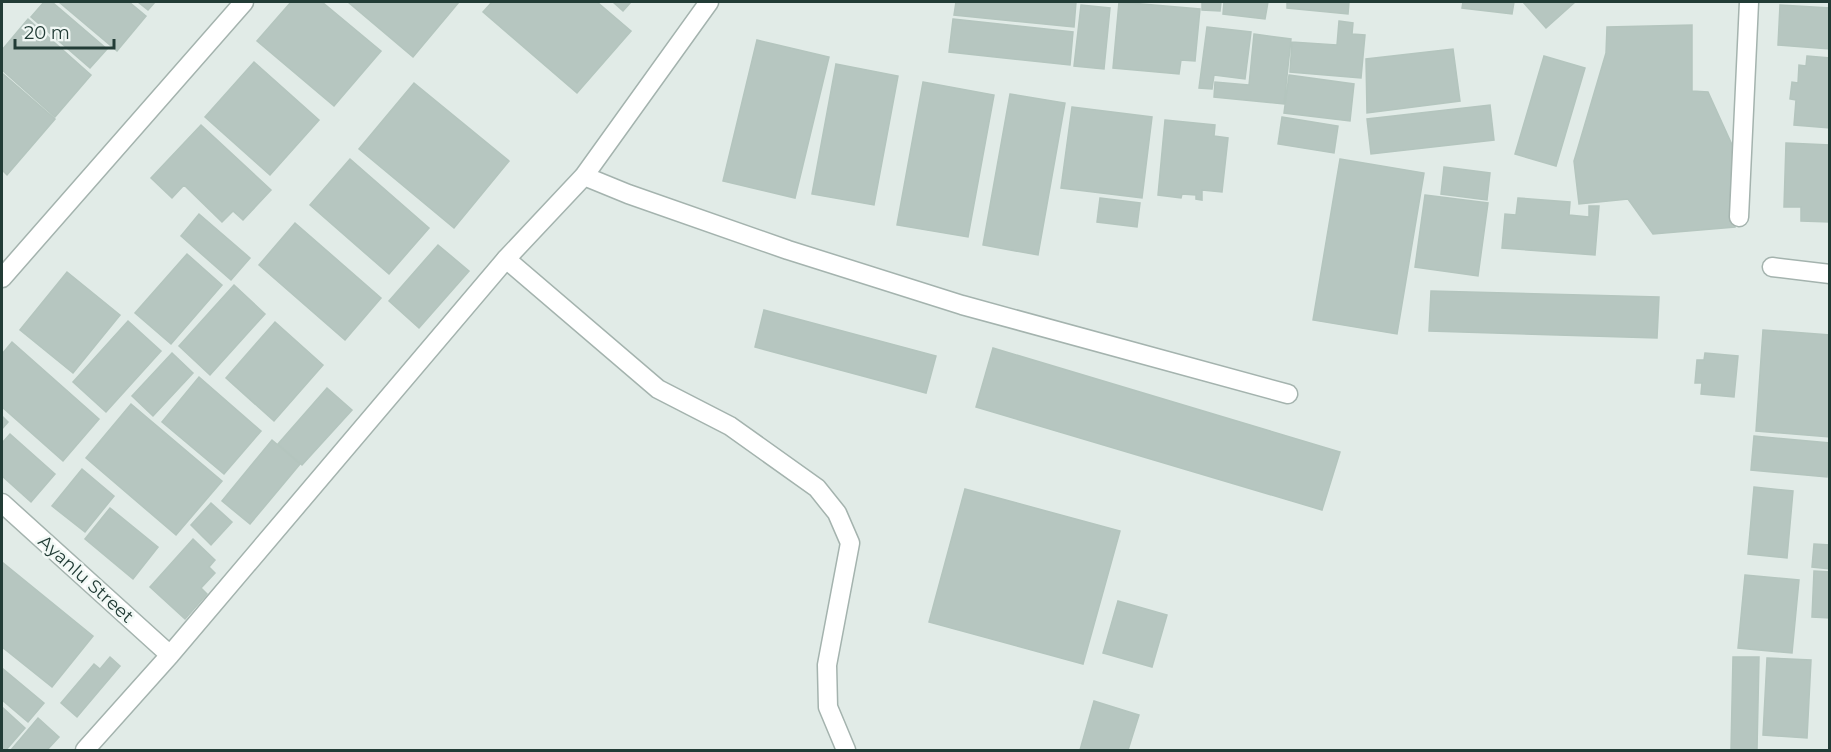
<svg xmlns="http://www.w3.org/2000/svg" width="1831" height="752" font-family="Montserrat,sans-serif">
	<style>
		.building { fill: #b6c6c0; stroke: #b4c5be; stroke-width: 1.5 }
		.lines { fill: none; stroke-linecap: round; stroke-linejoin: round }
		.lane-casing { stroke: #a4b3ae; stroke-width: 21 }
		.street-casing { stroke: #a4b3ae; stroke-width: 21 }
		.lane { stroke: #fff; stroke-width: 18 }
		.street { stroke: #fff; stroke-width: 18 }
		.labels { text-anchor: middle; stroke-width: 5; stroke-linejoin: round; paint-order: stroke }
		.street-label { font-size: 18px; fill: #223c36; stroke: #f1f8f5 }
	</style>
	<rect width="100%" height="100%" fill="#e1ebe7"/>
	<path class="building" d="M44 2H52L107 49 90 68 31 17Z
		M59 2H129L146 16 117 51Z
		M138 2H155L148 10Z
		M291 2H322L381 51 334 106 257 41Z
		M348 2H459L413 57Z
		M492 2H597L631 31 577 93 483 12Z
		M613 2H631L623 11Z
		M956 2H1076L1074 27 954 15Z
		M1119 2 1200 9 1195 61 1181 60 1179 74 1113 68Z
		M1202 2H1221L1220 11 1202 10Z
		M1224 2H1268L1265 19 1223 14Z
		M1287 2H1349L1348 14 1287 8Z
		M1463 2H1514L1512 14 1462 8Z
		M1523 2H1575L1546 28Z
		M1081 5 1110 8 1104 69 1074 66Z
		M1780 5 1830 8V49L1778 45Z
		M28 19 91 75 55 117 2 70V50Z
		M953 19 1073 32 1070 65 949 52Z
		M1339 21 1353 23 1352 34 1365 35 1361 78 1290 72 1292 42 1337 45Z
		M1692 25V91L1708 92 1733 147 1735 227 1653 234 1628 199 1579 204 1574 161 1606 53 1607 27Z
		M1207 27 1251 32 1245 79 1214 75 1212 89 1199 88Z
		M1254 34 1291 39 1284 104 1214 97 1215 82 1249 85Z
		M757 40 829 57 795 198 723 181Z
		M1453 49 1460 101 1367 113 1366 59Z
		M1544 56 1585 68 1556 166 1515 154Z
		M1807 56 1830 58V128L1794 125 1796 100 1790 99 1792 82 1798 83 1799 65 1806 66Z
		M254 62 319 120 270 175 205 117Z
		M836 64 898 76 874 205 812 194Z
		M2 73 55 119 7 175 2 170Z
		M1289 75 1354 84 1350 121 1284 113Z
		M923 82 994 95 968 237 897 225Z
		M414 83 509 161 454 228 359 149Z
		M1010 94 1065 103 1038 255 983 245Z
		M1490 105 1494 140 1371 154 1367 119Z
		M1072 107 1152 117 1142 198 1061 188Z
		M1282 117 1338 126 1334 153 1278 144Z
		M1165 120 1215 125 1214 136 1228 138 1222 192 1202 190V200L1196 199V195L1182 194 1181 198 1158 195Z
		M201 125 271 190 243 220 233 211 222 222 184 185 172 198 151 178Z
		M1786 143 1830 145V222L1801 221V207H1784Z
		M350 159 429 228 389 274 310 205Z
		M1340 159 1424 173 1397 334 1313 320Z
		M1444 167 1490 173 1487 200 1441 194Z
		M1425 195 1488 203 1478 276 1415 267Z
		M1100 198 1140 203 1137 227 1097 222Z
		M1518 198 1570 202 1569 215 1589 217V206H1599L1595 255 1502 248 1505 214 1516 215Z
		M199 214 250 258 231 280 181 236Z
		M295 223 381 298 345 340 259 265Z
		M438 245 469 271 419 328 389 301Z
		M187 254 222 285 171 344 135 313Z
		M67 272 120 315 73 373 20 330Z
		M234 285 265 314 210 375 179 346Z
		M1431 291 1659 297 1657 338 1429 331Z
		M764 310 936 356 926 393 755 347Z
		M128 321 161 351 106 412 73 382Z
		M275 322 323 365 274 421 226 378Z
		M1763 330 1830 335V437L1756 431Z
		M12 342 99 419 63 461 2 407V354Z
		M993 348 1340 452 1322 510 976 407Z
		M172 353 193 373 153 416 132 396Z
		M1705 353 1738 356 1734 397 1701 394 1702 383H1695L1697 360H1704Z
		M199 377 261 431 224 474 162 422Z
		M327 388 352 410 302 465 278 444Z
		M131 404 222 481 176 535 86 458Z
		M2 416 8 422 2 429Z
		M10 434 55 474 31 502 2 476V443Z
		M1754 436 1830 443 1827 477 1751 470Z
		M272 440 300 464 250 524 222 501Z
		M82 469 114 496 85 532 52 506Z
		M1754 487 1793 491 1787 558 1748 554Z
		M965 489 1120 531 1083 664 929 622Z
		M211 503 232 522 211 545 191 525Z
		M110 508 158 547 133 579 85 539Z
		M193 539 215 560 209 567 215 573 201 588 207 594 185 619 150 587Z
		M1814 544 1830 545V569L1812 567Z
		M2 562 93 636 52 687 2 647Z
		M1814 571 1830 572V618L1812 617Z
		M1745 575 1799 580 1792 653 1738 648Z
		M1118 601 1167 615 1152 667 1103 653Z
		M110 657 120 666 77 717 61 703 94 664 100 669Z
		M1733 657H1759L1757 750H1731Z
		M1767 658 1811 660 1807 738 1763 735Z
		M2 668 44 703 28 722 2 700Z
		M1094 701 1139 715 1128 750H1080Z
		M2 707 25 728 6 750H2Z
		M38 718 59 737 47 750H11Z"/>
	<g class="lines">
		<g class="lane-casing">
			<path id="lane" d="M1739 217 1749 2
				M506 259 658 389 730 426 817 488 837 513 850 543 827 665 828 707 846 750"/>
		</g>
		<g class="street-casing">
			<path id="street" d="M584 176 628 194 788 250 962 305 1288 394
				M1772 267 1830 274
				M2 278 244 2
				M2 503 170 655
				M85 750 170 655 506 259 584 176 709 2"/>
		</g>
		<use href="#lane" class="lane"/>
		<use href="#street" class="street"/>
	</g>
	<g class="labels">
		<g class="street-label">
			<text transform="translate(86 579) rotate(42)" y="6">Ayanlu Street</text>
		</g>
	</g>
	<rect width="1831" height="752" fill="none" stroke="#223c36" stroke-width="6"/>
	<path d="M15 39v9h99v-9" fill="none" stroke="#223c36" stroke-width="3"/>
	<text x="24" y="39" font-size="18" fill="#223c36" stroke="#f1f8f5" stroke-width="4.5" paint-order="stroke">20 m</text>
</svg>
